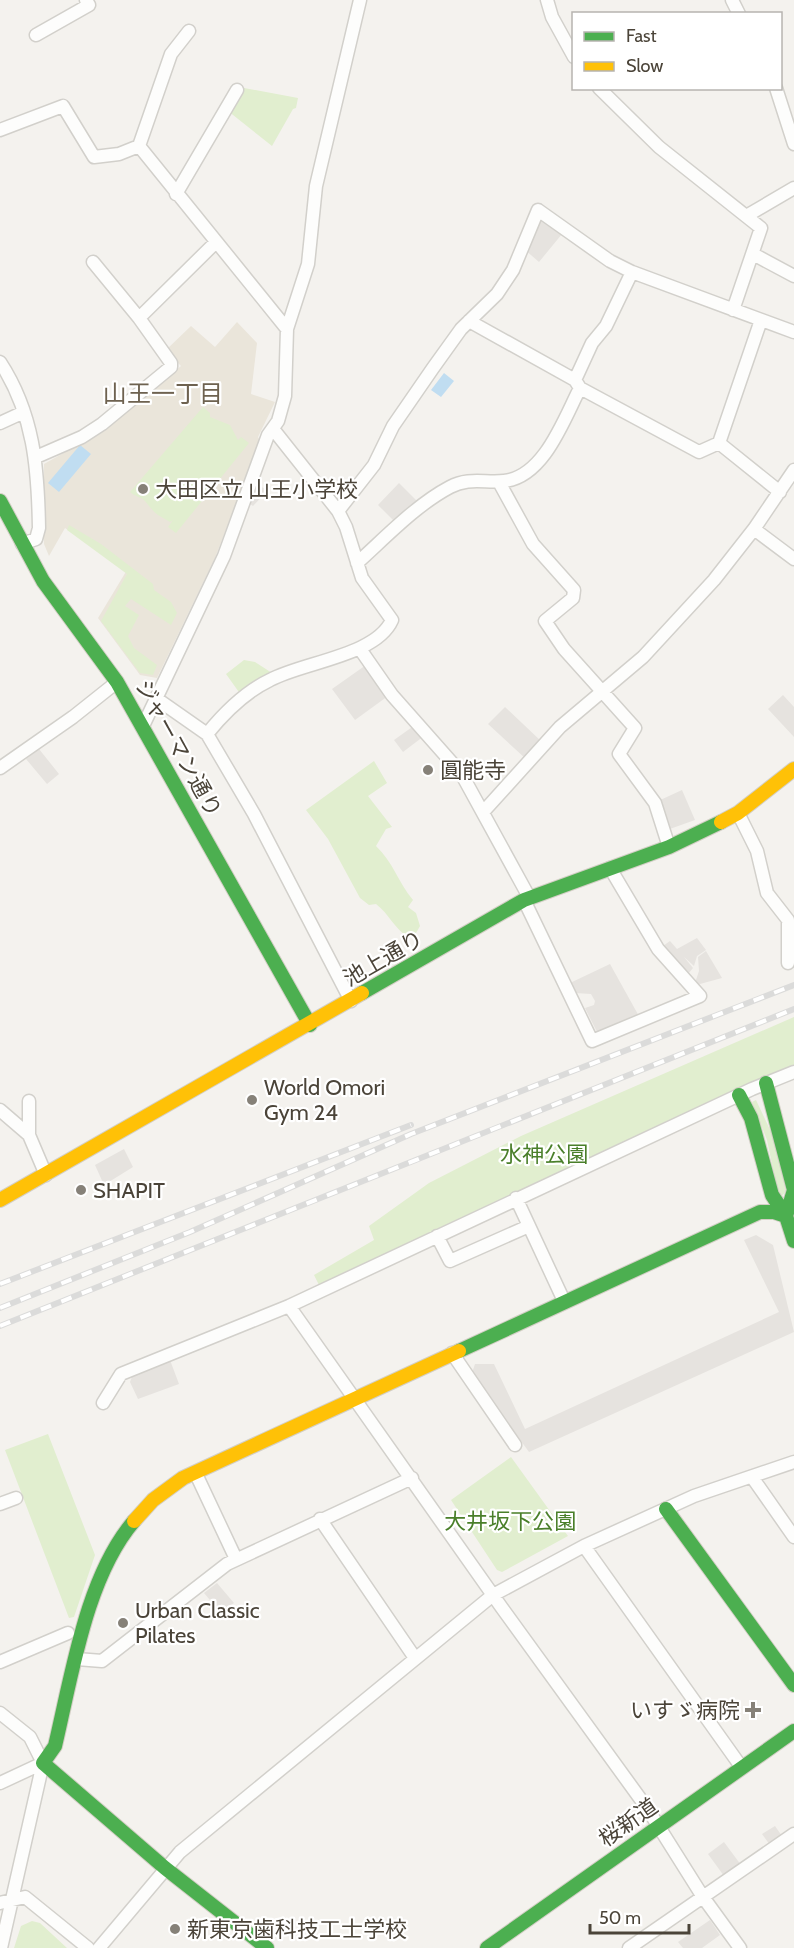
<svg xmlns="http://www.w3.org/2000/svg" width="794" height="1948" font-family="Cabin,'Noto Sans JP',sans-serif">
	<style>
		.education { fill: #eae5da }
		.green { fill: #e1eecf }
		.parking { fill: #e6e3df }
		.water { fill: #c0ddf1 }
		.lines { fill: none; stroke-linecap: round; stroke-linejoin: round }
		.street-casing { stroke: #d2d0cb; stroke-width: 15 }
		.fast-casing { stroke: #d3cfc5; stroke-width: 16 }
		.slow-casing { stroke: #d3cfc5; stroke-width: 16 }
		.street { stroke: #fdfdfc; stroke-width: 12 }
		.fast { stroke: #4caf50; stroke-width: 14 }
		.slow { stroke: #ffc107; stroke-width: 14 }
		.rail-casing { stroke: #dbdbda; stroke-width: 6 }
		.rail { stroke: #fff; stroke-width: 4; stroke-dasharray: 11; stroke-linecap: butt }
		.poi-dot { fill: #868178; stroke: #fff; stroke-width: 2 }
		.labels { text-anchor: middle; stroke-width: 4.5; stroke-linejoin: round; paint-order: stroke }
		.poi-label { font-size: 22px; fill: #4b4439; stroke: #fff; text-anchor: start }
		.street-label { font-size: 22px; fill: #4b4439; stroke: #fff }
		.park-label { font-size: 22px; fill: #4a7f2a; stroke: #fff }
		.neighbourhood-label { font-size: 24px; fill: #6e6250; stroke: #fff }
	</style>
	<rect width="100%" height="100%" fill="#f4f2ee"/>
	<path class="education" d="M237 322 257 343 251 394 275 402 258 437 260 441 215 558 157 678 140 675 98 618 127 570 65 528 49 556 44 544V464L108 428 181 366 166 350 191 326 215 347Z"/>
	<path class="green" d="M244 88 298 98 296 108 293 109 272 146 228 111Z
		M203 407 210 413V417L230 425 238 440 241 437 249 443 176 533 168 527 173 520 170 522C156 514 156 515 145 501 141 497 136 497 130 492Z
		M69 525 101 544 153 584 154 590 171 602 177 613 171 625 131 599 125 606 139 615 128 636 134 648 157 665 153 675 140 673 101 621 127 574 67 530Z
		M244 660 255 662 272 673 241 695 226 674Z
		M374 761 387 783 368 796 392 827 386 829 376 846C393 862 398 882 413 900L408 907 416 913 420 926 416 933 408 937C394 928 389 914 376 904L369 905 360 898 328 839 306 810Z
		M794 1017V1066L752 1083 385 1258 319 1285 314 1275 374 1240 369 1226 429 1183 521 1136Z
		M756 1100 773 1136 786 1191 782 1196 778 1193 767 1140 752 1102Z
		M48 1434 95 1555 74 1617 69 1618 5 1450Z
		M511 1457 568 1536 502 1572 497 1570 451 1500Z
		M32 1921 40 1923 67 1948H14L21 1926Z"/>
	<path class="parking" d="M539 216 562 234 539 262 524 249Z
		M399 483 420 504 397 524 378 505Z
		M257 485 268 490 253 506 250 504Z
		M366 665 388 696 355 720 332 689Z
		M783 695 794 707V737L768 709Z
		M505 707 542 742 526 759 488 724Z
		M415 725 424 736 403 752 394 740Z
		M39 749 59 774 47 784 26 759Z
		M682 790 695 820 667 830 656 802Z
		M697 938 706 950 697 956 694 966 684 957 693 968 688 974 663 946 670 941 677 949Z
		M706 951 722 978 700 984 695 983 699 971 698 957Z
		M610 964 640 1018 598 1034 585 1008 594 1005 595 1001 591 994 575 993 570 983Z
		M124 1149 133 1167 104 1185 95 1165Z
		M756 1235 773 1245 794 1332 529 1452 472 1373 475 1364H494L525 1429 779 1312 744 1240Z
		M170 1360 179 1384 138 1399 130 1382 133 1374Z
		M217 1583 234 1603 221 1613 204 1593Z
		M775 1826 782 1836 770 1845 762 1834Z
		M724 1842 741 1865 724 1876 708 1854Z
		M710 1920 720 1935 702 1948H683L678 1942Z"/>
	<path class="water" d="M444 373 454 381 441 397 431 390Z
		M80 445 91 454 59 492 48 483Z"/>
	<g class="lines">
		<g class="street-casing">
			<path id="street" d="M547 0 552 17 574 57
				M732 0 739 14
				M36 35 89 5 86 0
				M599 88 659 147 761 228 733 310
				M776 88 794 144
				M0 130 63 106 94 157 119 154 139 146 171 54 189 31
				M139 146 287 329
				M176 194 237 90
				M748 215 794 188
				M753 254 794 276
				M139 318 216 242
				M469 321 575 380 580 388 699 452 719 443 761 320
				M0 362C34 414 38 468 39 528L36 539 22 544
				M575 380 592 343 606 326 632 272
				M0 423 24 412
				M719 443 780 492
				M36 457 82 437 102 424 171 367V363L139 318 93 262
				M499 482 533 544 574 590 573 598 545 621 564 649 635 728 619 754 655 803 669 847
				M338 511 374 465 393 426 433 368 461 329 497 294 513 270 538 210 610 261 632 272 794 332
				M754 529 794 559
				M357 563C386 537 416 505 450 487 468 477 485 483 504 481 544 477 564 419 580 388
				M360 649 392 695 461 773 529 897
				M157 699 207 734C224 713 245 692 270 680 303 662 376 656 392 620L362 578 346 527 338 511 273 429
				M143 726 224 556 268 435 278 421 285 396 287 329 308 264 316 186 360 0
				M207 734 254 814 351 1001
				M0 768 73 717 117 682
				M484 811 560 727 643 657 714 580 754 529 794 470
				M738 813 757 851 767 893 788 920V963
				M524 900 592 1041 700 996 658 949 610 868
				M29 1101V1135L46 1175
				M0 1110 29 1135
				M516 1198 564 1301
				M437 1236 450 1261 529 1226
				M289 1306 502 1608 647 1808 703 1897 740 1948
				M452 1353 515 1445
				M103 1403 121 1374 289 1306 752 1089 794 1072
				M196 1474 236 1559
				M752 1477 794 1537
				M0 1504 16 1498
				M320 1519 415 1658
				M584 1546 742 1768
				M77 1659 102 1661 227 1564 412 1478
				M0 1662 68 1633
				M0 1713 30 1737 43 1763
				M0 1783 43 1763
				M0 1903 25 1897 88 1948
				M1 1948 43 1763
				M99 1948 180 1852 493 1595 584 1546 694 1496 794 1462
				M629 1948 794 1834"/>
		</g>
		<g class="fast-casing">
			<path id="fast" d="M0 501 43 581 117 682 310 1025
				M362 993 524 900 669 847 721 822
				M766 1083 794 1190 786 1216
				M739 1095 751 1118 772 1195 786 1216 794 1241
				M459 1351 760 1212H774L786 1216
				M666 1509 794 1685
				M134 1521C86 1577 72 1675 55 1746L43 1763 165 1868 267 1948
				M487 1948 794 1731"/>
		</g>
		<g class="slow-casing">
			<path id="slow" d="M721 822 738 813 794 769
				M0 1200 362 993
				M134 1521 153 1500 183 1478 459 1351"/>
		</g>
		<use href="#street" class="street"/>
		<use href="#fast" class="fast"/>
		<use href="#slow" class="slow"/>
		<g class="rail-casing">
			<path id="rail" d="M0 1284 411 1125
				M0 1308 190 1232 411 1134 794 985
				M0 1326 794 1009"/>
		</g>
		<use href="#rail" class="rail"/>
	</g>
	<g class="poi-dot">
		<circle cx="143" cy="489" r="6"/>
		<circle cx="428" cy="770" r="6"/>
		<circle cx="252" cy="1100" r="6"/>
		<circle cx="81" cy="1190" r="6"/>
		<circle cx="123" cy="1623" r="6"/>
		<path d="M750 1701h6v6h6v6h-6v6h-6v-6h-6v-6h6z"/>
		<circle cx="175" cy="1929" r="6"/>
	</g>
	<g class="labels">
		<g class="poi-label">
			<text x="155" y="497">大田区立 山王小学校</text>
			<text x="440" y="778">圓能寺</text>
			<text x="264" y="1095">World Omori<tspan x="264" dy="25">Gym 24</tspan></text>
			<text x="93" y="1198">SHAPIT</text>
			<text x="135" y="1618">Urban Classic<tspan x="135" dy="25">Pilates</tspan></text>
			<text x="740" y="1718" text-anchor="end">いすゞ病院</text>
			<text x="187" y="1937">新東京歯科技工士学校</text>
		</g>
		<g class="street-label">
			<text transform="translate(179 748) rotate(61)" y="8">ジャーマン通り</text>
			<text transform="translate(383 958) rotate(-30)" y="8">池上通り</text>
			<text transform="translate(628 1822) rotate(-35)" y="8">桜新道</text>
		</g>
		<g class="park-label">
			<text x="544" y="1162">水神公園</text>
			<text x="510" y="1529">大井坂下公園</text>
		</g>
		<g class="neighbourhood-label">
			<text x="163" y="402">山王一丁目</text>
		</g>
	</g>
	<rect x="572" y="12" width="210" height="78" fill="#ffffff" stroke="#b7b4b0" stroke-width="1.5"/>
	<rect x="584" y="32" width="30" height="9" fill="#4caf50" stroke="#b7b4b0" stroke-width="1.5"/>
	<text x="626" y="42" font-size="18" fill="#4b4439">Fast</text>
	<rect x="584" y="62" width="30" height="9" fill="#ffc107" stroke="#b7b4b0" stroke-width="1.5"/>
	<text x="626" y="72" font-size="18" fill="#4b4439">Slow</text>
	<path d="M590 1924v9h99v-9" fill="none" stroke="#4b4439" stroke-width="3"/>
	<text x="599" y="1924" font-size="18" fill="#4b4439" stroke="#ffffff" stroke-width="4.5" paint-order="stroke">50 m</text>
</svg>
